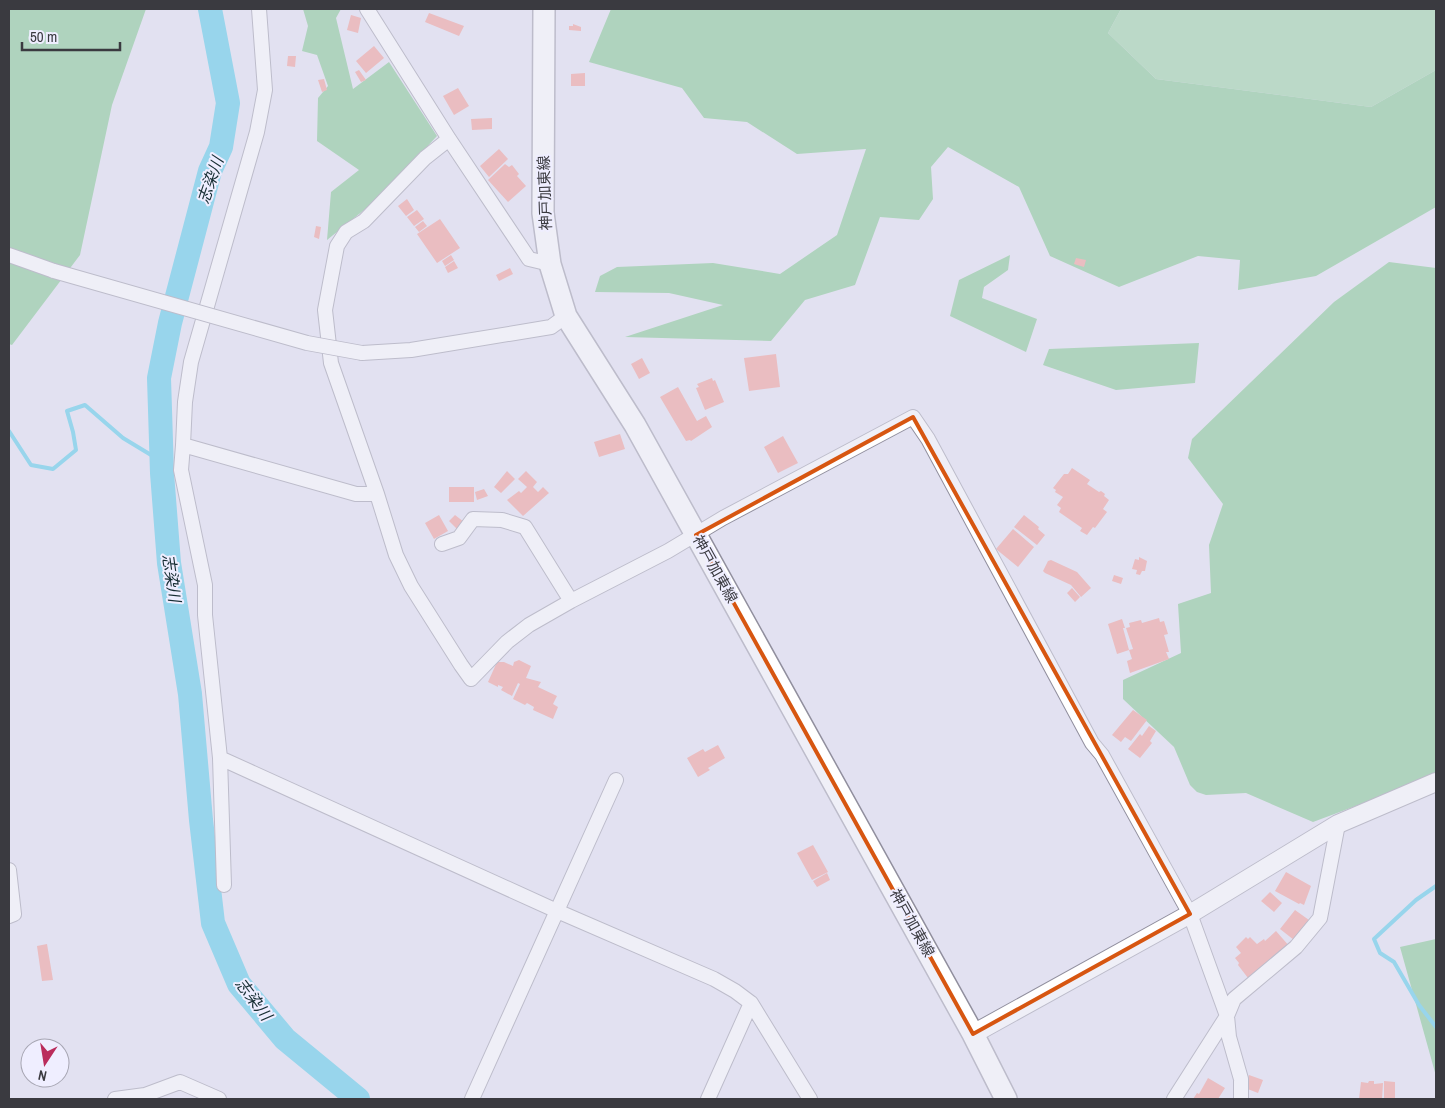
<svg xmlns="http://www.w3.org/2000/svg" width="1445" height="1108" font-family="'Archivo Narrow','Noto Sans JP',sans-serif">
	<style>
		.green { fill: #8dcf97 }
		.forest { fill: #72c180 }
		.lines { fill: none; stroke-linecap: round; stroke-linejoin: round }
		.stream { stroke: #3ec5e6; stroke-width: 4 }
		.river { stroke: #3ec5e6; stroke-width: 24 }
		.building { fill: #f49087 }
		.minor-casing { stroke: #918f9e; stroke-width: 16 }
		.tertiary-casing { stroke: #918f9e; stroke-width: 20 }
		.primary-casing { stroke: #918f9e; stroke-width: 24 }
		.minor { stroke: #fff; stroke-width: 14 }
		.tertiary { stroke: #fff; stroke-width: 18 }
		.primary { stroke: #fff; stroke-width: 21 }
		.minor-bridge-casing { stroke: #918f9e; stroke-width: 16; stroke-linecap: butt }
		.minor-bridge { stroke: #fff; stroke-width: 14 }
		.marked { fill: none; stroke: #d75611; stroke-width: 4; stroke-linejoin: round }
		.labels { text-anchor: middle; stroke-width: 4; stroke-linejoin: round; paint-order: stroke }
		.street-label { font-size: 15px; fill: #3a3a40; stroke: #efeeff }
		.water-label { font-size: 16px; font-style: italic; fill: #162d33; stroke: #efeeff }
	</style>
	<rect width="100%" height="100%" fill="#e2e1f1"/>
	<path class="green" d="M1121 9H1436V70L1371 107 1156 79 1108 33Z"/>
	<path class="forest" d="M9 9H146L112 105 80 255 12 345 9 344Z
		M303 9H341L336 18 353 89 389 62 437 136 380 197 327 240 331 192 359 170 317 141 318 98 328 86 317 55 302 51 308 26Z
		M611 9H1121L1108 33 1156 79 1371 107 1436 70V207L1316 276 1238 290 1240 260 1198 256 1119 287 1050 256 1019 187 948 147 931 167 933 199 919 220 880 217 855 285 805 300 771 341 625 337 723 305 669 293 595 292 600 276 617 267 713 263 780 274 837 235 866 149 797 154 747 122 704 118 682 88 589 62Z
		M1010 255 1008 270 984 287 982 298 1037 319 1026 352 950 316 959 280Z
		M1389 262 1436 268V776L1313 822 1246 793 1206 795 1197 792 1190 785 1174 747 1123 699V680L1181 653 1178 604 1211 593 1209 545 1223 504 1188 458 1192 439 1334 302Z
		M1199 343 1195 383 1116 390 1043 365 1049 349Z
		M1436 939V1076L1400 947Z"/>
	<g class="lines">
		<path class="stream" d="M9 431 31 465 53 469 76 450 73 432 67 411 85 405 123 438 161 461
			M1436 886 1416 900 1374 939 1380 953 1394 962 1419 1005 1436 1027"/>
		<path class="river" d="M210 9 228 103 221 147 210 171 170 323 159 378 162 473 169 563 190 694 201 820 213 923 239 984 285 1039 358 1099"/>
	</g>
	<path class="building" d="M429 13 464 26 459 36 425 22Z
		M351 15 361 18 358 33 347 30Z
		M573 24 581 27V31L569 30V26H573Z
		M374 46 384 58 366 73 356 61Z
		M288 56H296L295 67 287 66Z
		M359 70 366 80 361 82 355 72Z
		M585 73V86H571V74Z
		M324 79 327 90 322 92 318 80Z
		M458 88 469 106 454 115 443 96Z
		M492 118V129L472 130 471 119Z
		M499 149 508 159 489 177 480 166Z
		M505 164 509 167 512 165 519 174 517 176 526 186 508 202 488 180Z
		M407 199 414 210 406 216 398 206Z
		M417 210 424 219 414 226 407 217Z
		M440 219 460 248 437 263 417 234Z
		M423 221 427 226 419 232 415 227Z
		M316 226 321 227 319 239 314 237Z
		M451 255 454 260 445 266 442 261Z
		M1076 258 1086 260 1084 267 1074 264Z
		M454 261 458 268 448 273 445 267Z
		M510 268 513 274 499 281 496 275Z
		M776 354 780 387 749 391 744 358Z
		M642 358 650 373 639 379 631 364Z
		M712 378 713 381 715 380 724 402 705 410 696 388 699 387 697 384Z
		M678 387 697 421 706 416 712 427 691 441 690 440 686 441 660 397Z
		M620 434 625 449 599 457 594 442Z
		M783 436 798 463 778 473 764 447Z
		M1072 468 1090 480 1087 484 1099 492 1101 491 1105 494 1104 496 1109 500 1103 509 1107 512 1095 528 1093 527 1087 535 1080 531 1082 528 1059 512 1061 508 1057 505 1063 497 1055 492 1056 490 1053 488 1064 474H1068Z
		M507 471 515 479 501 493 494 487Z
		M526 471 537 482 533 487 538 492 543 487 549 493 523 516 507 500 519 491 521 493 527 487 518 479Z
		M449 487H474V502H449Z
		M484 489 488 496 477 500 475 492Z
		M439 515 448 531 434 539 425 523Z
		M455 515 464 522 457 529 449 521Z
		M1024 515 1039 527 1038 529 1045 535 1037 545 1014 527Z
		M1013 529 1034 547 1018 567 996 549Z
		M1139 557 1147 561 1145 571H1142L1140 575 1136 574 1137 570 1132 569 1135 559 1139 560Z
		M1051 560 1077 572 1091 588 1081 597 1071 585 1045 573 1043 571 1048 561Z
		M1114 575 1123 578 1121 584 1112 581Z
		M1072 588 1080 597 1075 602 1067 593Z
		M1159 618 1160 622 1164 621 1168 634 1164 635 1169 652H1166L1169 659 1130 673 1127 661 1132 659 1129 650 1133 649 1126 628 1130 627 1129 623 1141 620 1142 623Z
		M1122 619 1125 628H1123L1129 650 1117 654 1108 624Z
		M519 660 531 666 526 678 541 682 538 687 557 696 553 704 558 707 553 719 533 710 534 707 527 703 525 705 513 699 520 684 518 683 512 696 501 690 503 687 498 685V687L488 682 497 662H504L513 666 514 662Z
		M1133 710 1147 720 1131 741 1125 737 1121 742 1112 735Z
		M1149 726 1156 731 1150 741 1152 743 1140 758 1128 749 1140 734 1142 736Z
		M718 745 725 758 708 768 710 770 698 777 687 758 703 749 705 752Z
		M813 845 828 872 812 880 797 853Z
		M1286 872 1311 886 1304 905 1300 903 1299 904 1275 891Z
		M827 873 830 880 817 887 813 881Z
		M1270 892 1282 903 1274 912 1261 901Z
		M1295 910 1309 920 1294 940 1280 929Z
		M1276 931 1290 947 1248 978 1238 965 1239 963 1235 958 1241 953 1236 947 1246 937 1248 939 1250 937 1257 944 1264 939 1265 941Z
		M47 944 53 980 42 981 37 946Z
		M1249 1075 1263 1080 1258 1093 1245 1088Z
		M1208 1078 1225 1088 1218 1099H1193L1197 1093 1199 1094Z
		M1369 1081H1374V1084L1383 1083 1382 1099H1359L1361 1082 1368 1083Z
		M1384 1081 1395 1082V1099H1384Z"/>
	<g class="lines">
		<g class="minor-casing">
			<path id="minor" d="M367 9 449 139 529 259 550 264
				M449 139 425 158 364 221 346 232 337 246 325 310 331 363 377 494 396 555 411 586 461 665 471 679 507 642 529 625 571 601 668 551 723 518 913 417 928 439 1092 743 1102 755 1190 914 1227 1016 1229 1037 1241 1079V1099
				M9 255 54 271
				M362 353 411 350 551 327 566 316
				M183 445 185 402 191 362 257 132 265 90 259 9
				M377 494H356L183 445 181 470 205 585V615L220 758 557 911 714 979 735 991 751 1003 810 1099
				M442 544 459 538 473 519 502 520 525 527 571 601
				M220 758 224 885
				M9 870 14 914 9 916
				M115 1099 145 1095 180 1082 219 1099
				M472 1099 616 780
				M708 1099 751 1003
				M1174 1099 1227 1016 1234 999 1296 947 1320 918 1338 824"/>
		</g>
		<g class="tertiary-casing">
			<path id="tertiary" d="M973 1034 1190 914 1338 824 1436 782"/>
		</g>
		<g class="primary-casing">
			<path id="primary" d="M544 9 543 213 550 264 566 316 635 425 973 1034 1006 1099"/>
		</g>
		<use href="#minor" class="minor"/>
		<use href="#tertiary" class="tertiary"/>
		<use href="#primary" class="primary"/>
		<g class="minor-bridge-casing">
			<path id="minor-bridge" d="M54 271 307 343 362 353"/>
		</g>
		<use href="#minor-bridge" class="minor-bridge"/>
	</g>
	<path d="M0 0H1445V1108H0ZM913 417 1190 914 973 1034 696 535Z" fill="#e2e1f1" fill-opacity=".55" fill-rule="evenodd"/>
	<path class="marked" d="M913 417 1190 914 973 1034 696 535Z"/>
	<g class="labels">
		<g class="street-label">
			<text transform="translate(545 193) rotate(-92)" y="5">神戸加東線</text>
			<text transform="translate(715 569) rotate(61)" y="5">神戸加東線</text>
			<text transform="translate(912 923) rotate(61)" y="5">神戸加東線</text>
		</g>
		<g class="water-label">
			<text transform="translate(210 180) rotate(-71)" y="6">志染川</text>
			<text transform="translate(172 578) rotate(82)" y="6">志染川</text>
			<text transform="translate(254 999) rotate(53)" y="6">志染川</text>
		</g>
	</g>
	<rect width="1445" height="1108" fill="none" stroke="#3a3a40" stroke-width="20"/>
	<g transform="translate(45 1063) rotate(192)"><circle r="24" fill="#efeeff" stroke="#a7a6b3"/>
	<path d="M0-4L9 19L0 12L-9 19Z" fill="#ba2c5c"/>
	<text y="-8" font-size="14" font-weight="bold" text-anchor="middle" fill="#3a3a40">N</text>
	</g>
	<path d="M22 42v8h98v-8" fill="none" stroke="#3a3a40" stroke-width="2.5"/>
	<text x="30" y="42" font-size="15" fill="#3a3a40" stroke="#efeeff" stroke-width="4" paint-order="stroke">50 m</text>
</svg>
